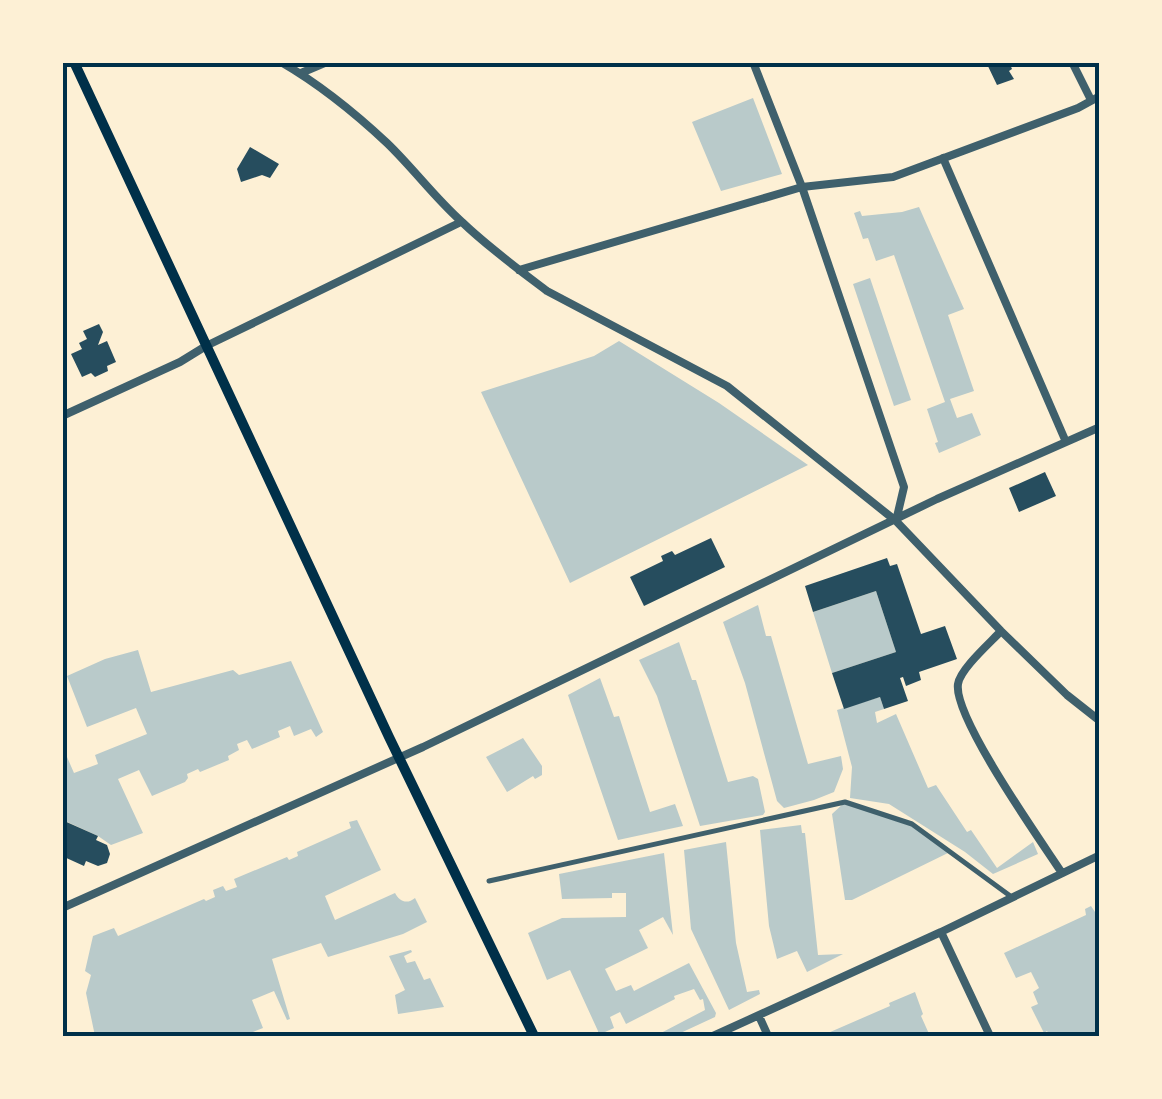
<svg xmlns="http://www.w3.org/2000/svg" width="1162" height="1099" font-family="'Nunito Sans',sans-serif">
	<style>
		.green { fill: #b9caca }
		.building { fill: #264d5e }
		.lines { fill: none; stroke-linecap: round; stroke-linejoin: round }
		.pedestrian { stroke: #3f606c; stroke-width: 5 }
		.minor { stroke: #3f606c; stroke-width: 8 }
		.secondary { stroke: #003049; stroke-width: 10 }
		.neatline { fill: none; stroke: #003049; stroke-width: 4 }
	</style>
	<rect width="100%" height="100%" fill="#fdf0d5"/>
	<path class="green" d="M753 98 782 174 721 191 692 122Z
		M919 207 964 309 948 315 974 391 950 399 957 418 972 413 981 435 939 453 935 443 938 442 927 409 945 402 894 255 876 261 868 238 863 239 854 213 860 211 862 216 902 212Z
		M870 278 911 400 894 406 853 284Z
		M619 341 719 403 808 465 570 583 481 392 594 356Z
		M876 591 896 652 832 673 813 612Z
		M758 605 766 636H771L808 764 841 756 843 769 834 792 814 800 784 808 777 801 745 683 723 622Z
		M679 642 692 680H696L728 782 753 776 758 779 765 812 763 815 700 826 657 696 639 660Z
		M138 650 151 692 233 670 239 675 291 661 323 732 316 737 311 729 294 736 290 726 278 731 280 737 252 749 247 740 237 744 239 750 228 756 229 760 200 772 198 769 187 774 188 778 185 782 152 796 139 770 118 779 143 833 111 845 98 836 63 820V759L67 757 74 773 98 764 95 755 147 734 136 708 87 727 67 676 105 659Z
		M600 678 614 717 619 716 650 812 675 804 683 826 618 840 568 695Z
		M880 697 884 709 875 712 877 723 896 714 928 788 936 785 967 832 971 830 997 868 1033 842 1038 854 993 874 965 852 889 804 850 798 852 767 837 710Z
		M523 738 542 766V775L535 779 533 776 507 792 486 757Z
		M845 802 912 824 950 852 852 900H845L832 814Z
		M357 820 381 870 325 896 335 920 395 893C399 901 407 905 415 898L427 922 403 934 328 957 321 943 272 959 290 1019 287 1020 274 991 252 1000 263 1028 243 1036H95L86 993 91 975 85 971 93 936 114 928 118 936 204 899 206 901 215 897 213 890 223 886 226 891 237 887 234 879 287 857 289 860 298 856 297 852 351 828 349 822Z
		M801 825 802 833H805L818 955 843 954 807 972 797 951 777 959 769 926 760 830Z
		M726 842 736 943 747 992 759 990 760 994 729 1010 691 929 684 850Z
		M664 853 673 935 663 917 639 930 648 948 605 969 616 991 631 985 634 991 689 963 716 1013 715 1017 674 1036H660L659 1034 705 1010 703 999 700 1000 694 989 674 996 675 999 626 1024 620 1012 610 1017 614 1028 605 1032 607 1036H598V1031L570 970 547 980 528 933 562 918 626 917V893H612V898L562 899 559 874Z
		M1091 906 1095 912 1099 910V941L1095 943 1100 954 1099 1036H1050L1047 1031 1044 1033 1031 1007 1038 1004 1033 992 1039 988 1031 972 1016 978 1004 953 1086 915 1085 909Z
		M411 950 412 952 404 956 407 963 415 961 424 980 430 978 444 1007 398 1014 395 995 405 990 389 956Z
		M915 992 923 1014 921 1016 930 1036H821L890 1006 889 1003Z"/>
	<path class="building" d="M986 62H1009L1012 69 1009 71 1014 79 997 85Z
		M250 147 279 164 270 178 262 175 241 182 237 169Z
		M99 324 103 332 98 345 107 341 116 362 107 366 108 371 95 377 91 373 82 377 71 354 82 349 79 343 87 339 83 331Z
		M1045 472 1056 496 1019 512 1009 488Z
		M711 538 725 567 644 606 630 577 663 561 661 556 672 551 675 555Z
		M887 558 890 566 897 564 921 634 945 626 957 659 919 672 921 680 906 686 903 677 900 678 908 701 884 709 880 697 844 709 832 673 896 652 876 591 813 612 805 586Z
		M62 820 98 836 96 840 107 845 110 854 107 863 98 866 86 861 84 866 62 856Z"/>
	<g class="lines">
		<path class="pedestrian" d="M489 881 845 802 912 824 1013 898"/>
		<path class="minor" d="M281 62C319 84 355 113 387 143 413 168 435 198 462 222 488 247 518 269 547 291L727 386 896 521 1001 631 1067 695 1100 721
			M753 62 802 187 904 487 896 521
			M1072 62 1091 100
			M301 73 327 62
			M943 158 1066 442
			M519 270 802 187 893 177 1078 108 1100 96
			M62 416 180 362 206 346 461 222
			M1001 631C991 642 960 669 958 684 953 717 1041 841 1062 873
			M62 908 423 747 937 499 1100 427
			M941 932 990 1036
			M759 1016 768 1036
			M713 1036 941 932 1100 855"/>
		<path class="secondary" d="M74 62 389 737 534 1036"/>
	</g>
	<rect width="1162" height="1099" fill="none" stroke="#fdf0d5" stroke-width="130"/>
	<rect x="65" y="65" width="1032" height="969" class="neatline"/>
</svg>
